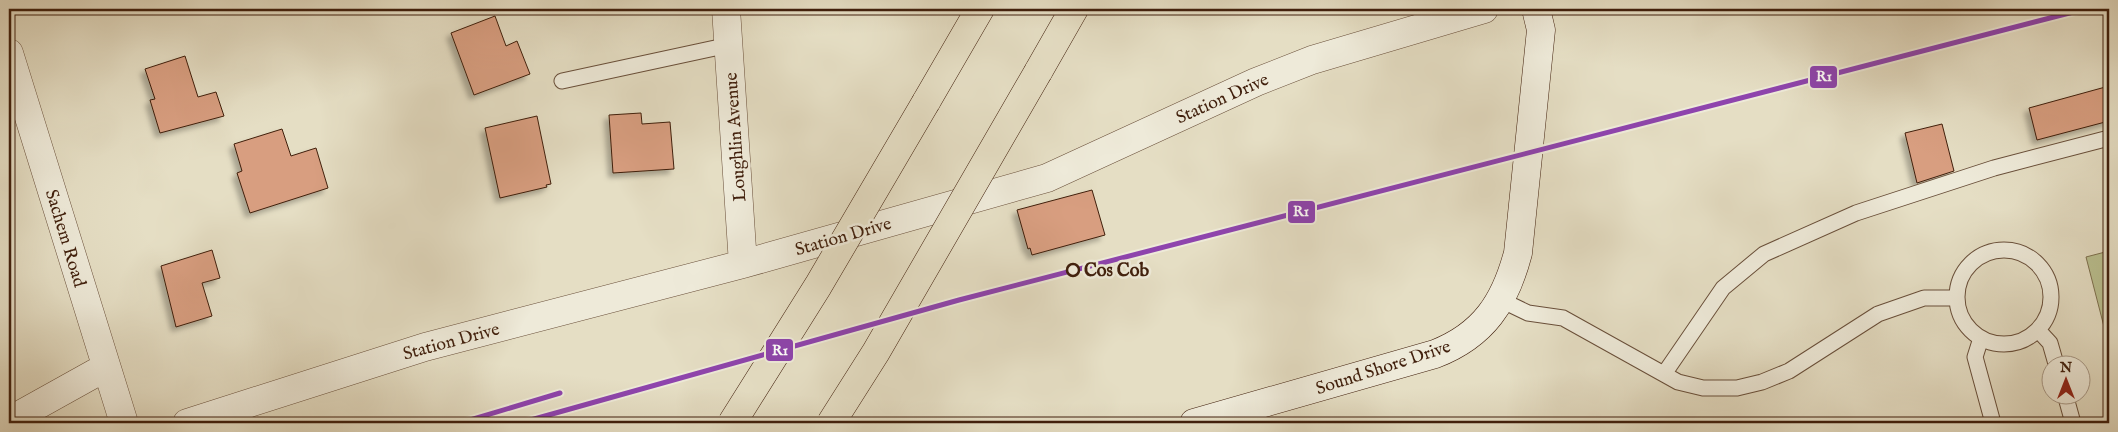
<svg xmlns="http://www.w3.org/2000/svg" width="2118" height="432" font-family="'IM FELL English',serif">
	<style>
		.green { fill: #bac090; stroke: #7d704e }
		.building { fill: #d89e80; stroke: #401f0c; filter: url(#shadow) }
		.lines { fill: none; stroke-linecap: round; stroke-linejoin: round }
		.service-casing { stroke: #694f3a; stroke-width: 17 }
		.minor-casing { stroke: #694f3a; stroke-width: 29 }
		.secondary-casing { stroke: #401f0c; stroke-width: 29 }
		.motorway-casing { stroke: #401f0c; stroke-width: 29 }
		.service { stroke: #eeead9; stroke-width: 15 }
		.minor { stroke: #eeead9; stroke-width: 28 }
		.secondary { stroke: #eeead9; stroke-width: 28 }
		.motorway { stroke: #e5dec4; stroke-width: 28 }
		.motorway-bridge-casing { stroke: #401f0c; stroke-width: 29; stroke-linecap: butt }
		.motorway-bridge { stroke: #e5dec4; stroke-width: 28 }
		.rail-1-casing { stroke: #eeead9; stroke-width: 9 }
		.rail-1 { stroke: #8e44ad; stroke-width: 5 }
		.stop-dot { fill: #eeead9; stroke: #401f0c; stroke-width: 2.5 }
		.labels { text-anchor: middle; stroke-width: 5; stroke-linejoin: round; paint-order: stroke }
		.street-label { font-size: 18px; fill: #401f0c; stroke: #eeead9 }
		.stop-label { font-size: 18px; font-weight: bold; fill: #401f0c; stroke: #eeead9; text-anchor: start }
		.line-badge { stroke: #eeead9; stroke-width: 2 }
		.badge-label { font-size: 14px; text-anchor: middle; font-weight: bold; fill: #fff }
	</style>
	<defs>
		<filter id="shadow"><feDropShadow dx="-4.5" dy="4.5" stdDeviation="2.5" flood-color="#0004"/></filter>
	</defs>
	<rect width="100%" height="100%" fill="#e5dec4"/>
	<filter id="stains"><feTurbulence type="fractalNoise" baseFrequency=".004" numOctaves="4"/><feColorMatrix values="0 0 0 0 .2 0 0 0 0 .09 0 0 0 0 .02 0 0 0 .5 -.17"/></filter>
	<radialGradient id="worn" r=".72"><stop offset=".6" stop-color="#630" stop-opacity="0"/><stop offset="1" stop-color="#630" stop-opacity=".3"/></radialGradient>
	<path class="green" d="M2109 251V346L2086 257Z"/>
	<path class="building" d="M495 16 506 46 517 41 530 74 474 95 451 33Z
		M185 56 198 97 216 92 224 116 160 133 150 100 155 99 145 69Z
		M2109 86V121L2037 140 2029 108Z
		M641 113 642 124 670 122 674 169 613 173 609 115Z
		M537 116 551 184 546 185 547 187 500 198 485 128Z
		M1942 124 1954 171 1917 183 1905 133Z
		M282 129 291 156 316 148 328 188 250 213 237 173 242 171 234 144Z
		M1092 190 1105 235 1032 255 1030 248 1028 249 1017 210Z
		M212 250 220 278 202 283 212 316 176 327 161 266Z"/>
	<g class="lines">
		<g class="service-casing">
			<path id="service" d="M562 81 729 45
				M1957 297a47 47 0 1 1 94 0a47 47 0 1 1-94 0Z
				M1501 300 1528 313 1563 318 1678 382 1703 388H1737L1762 382 1789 371 1878 314 1924 298H1956
				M2038 330 2050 343 2056 364
				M1981 338 1975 357 1993 423
				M1664 374 1723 288 1764 254 1856 213 1994 168 2109 138
				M2065 394 2073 423"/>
		</g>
		<g class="minor-casing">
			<path id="minor" d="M726 9 743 264
				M9 53 124 423
				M9 421 106 367
				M187 423 425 347 743 264 1047 178 1256 82 1312 60 1484 9"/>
		</g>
		<g class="secondary-casing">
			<path id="secondary" d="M1194 423 1435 354C1484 335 1505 302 1518 253L1541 30 1536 9"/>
		</g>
		<g class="motorway-casing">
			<path id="motorway" d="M1038 72 1074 9
				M926 102 980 9"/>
		</g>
		<use href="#service" class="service"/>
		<use href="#minor" class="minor"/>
		<use href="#secondary" class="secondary"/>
		<use href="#motorway" class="motorway"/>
		<g class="motorway-bridge-casing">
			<path id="motorway-bridge" d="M732 423 818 286 926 102
				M831 423 876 352 1038 72"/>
		</g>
		<use href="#motorway-bridge" class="motorway-bridge"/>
		<g class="rail-1-casing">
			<path id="rail-1" d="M460 423 560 393
				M520 423 959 300 2085 9"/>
		</g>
		<use href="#rail-1" class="rail-1"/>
	</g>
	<circle class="stop-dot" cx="1073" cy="270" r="6"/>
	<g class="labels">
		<g class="street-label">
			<text transform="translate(1222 98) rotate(-24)" y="6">Station Drive</text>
			<text transform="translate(735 137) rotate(-94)" y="6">Loughlin Avenue</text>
			<text transform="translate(843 236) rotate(-16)" y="6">Station Drive</text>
			<text transform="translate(66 238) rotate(73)" y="6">Sachem Road</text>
			<text transform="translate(451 341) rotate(-15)" y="6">Station Drive</text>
			<text transform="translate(1383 367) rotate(-18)" y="6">Sound Shore Drive</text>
		</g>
		<g class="stop-label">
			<text x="1084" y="276">Cos Cob</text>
		</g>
	</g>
	<g class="line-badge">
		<rect x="1809" y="65" width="29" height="24" rx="5" fill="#8e44ad"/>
		<rect x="1287" y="200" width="29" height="24" rx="5" fill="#8e44ad"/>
		<rect x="765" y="338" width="29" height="24" rx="5" fill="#8e44ad"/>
	</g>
	<g class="badge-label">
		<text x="1824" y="81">R1</text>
		<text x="1301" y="216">R1</text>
		<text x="780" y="355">R1</text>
	</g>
	<rect width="2118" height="432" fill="none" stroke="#e5dec4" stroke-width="30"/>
	<rect x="10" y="10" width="2098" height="412" fill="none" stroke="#401f0c" stroke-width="2.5"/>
	<rect x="15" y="15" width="2088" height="402" fill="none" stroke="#401f0c"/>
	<g transform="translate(2066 380)"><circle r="24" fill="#eeead9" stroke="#a89987"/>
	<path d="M0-4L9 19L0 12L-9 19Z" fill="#8f2418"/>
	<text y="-8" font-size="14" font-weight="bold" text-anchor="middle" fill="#401f0c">N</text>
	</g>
	<rect width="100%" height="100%" filter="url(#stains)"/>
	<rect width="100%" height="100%" fill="url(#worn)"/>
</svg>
